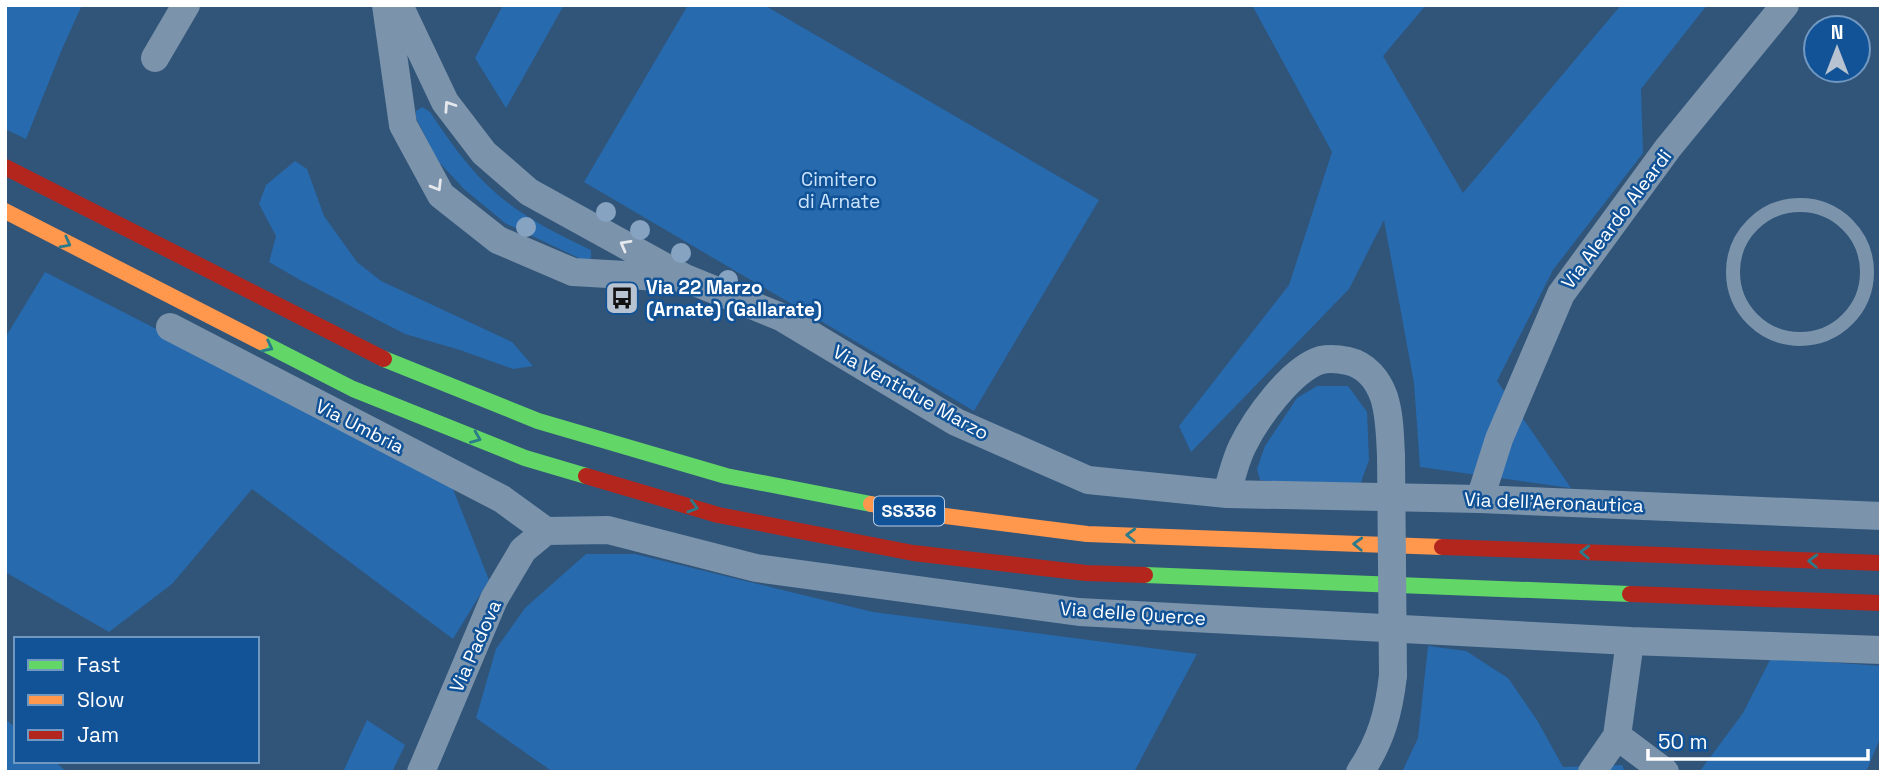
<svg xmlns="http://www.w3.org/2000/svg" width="1886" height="777" font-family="'Space Grotesk',sans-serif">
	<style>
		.green { fill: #276aae }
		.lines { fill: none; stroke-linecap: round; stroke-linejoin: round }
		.lane { stroke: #7b93ab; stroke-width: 14 }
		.street { stroke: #7b93ab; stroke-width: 28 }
		.fast { stroke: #63d668; stroke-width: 16 }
		.slow { stroke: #ff974d; stroke-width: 16 }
		.jam { stroke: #b3261e; stroke-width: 16 }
		.street-bridge { stroke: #7b93ab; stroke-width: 28 }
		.tree { fill: #86a4c2 }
		.oneway { stroke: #e5e9ee }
		.oneway2 { stroke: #2a7a8a }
		.labels { text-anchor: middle; stroke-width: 5; stroke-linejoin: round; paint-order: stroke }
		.shield { fill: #125398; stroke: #b8cbe0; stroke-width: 2 }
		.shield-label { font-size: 18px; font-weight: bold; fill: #fff }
		.park-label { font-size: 19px; fill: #cce5fd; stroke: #125398 }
		.street-label { font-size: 19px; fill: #fff; stroke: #125398 }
		.poi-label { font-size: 19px; font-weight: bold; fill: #fff; stroke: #125398; text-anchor: start }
	</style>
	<rect width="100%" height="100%" fill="#315479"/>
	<path class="green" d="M5 5H82L62 49 26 139 5 129Z
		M503 5H564L506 108 475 58Z
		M688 5H764L1099 200 974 411 584 182Z
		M1252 5H1426L1383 56 1463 193 1621 5H1707L1641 89 1643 153 1553 270 1497 381 1571 488 1420 467 1414 383 1384 220 1349 289 1191 452 1179 426 1289 285 1332 152Z
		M422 107 430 112C450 142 471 172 498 195 525 218 559 235 591 250V258L585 261 505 223 464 189 437 160 416 118V111Z
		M295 161 307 169 324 216 357 262 381 281 512 342 533 366 513 369 460 350 405 334 300 280 269 262 276 236 259 204 266 185Z
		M45 272 449 479 489 580 453 639 252 489 172 584 109 632 5 572V338Z
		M1317 386H1348L1367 412 1369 460 1360 485 1306 487 1260 480 1257 469 1265 446 1297 398Z
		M586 554H635L873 612 1197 654 1134 772H553L476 718 496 649 525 608Z
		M1428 646 1466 651 1508 678 1537 720 1563 767 1622 765 1625 772H1402L1418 738Z
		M1771 658 1881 666V736L1866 772 1700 771 1743 713Z
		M5 719 16 728V761H54L67 772H5Z
		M367 720 405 745 392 772H343Z"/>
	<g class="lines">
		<path class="lane" d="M1733 272a67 67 0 1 1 134 0a67 67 0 1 1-134 0Z"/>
		<path class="street" d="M386 5 403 125 441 195 498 240 573 272 678 278
			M399 5 445 102 484 153 529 192 685 278 781 317 956 422 1088 480 1227 494 1480 499 1881 516
			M155 58 186 5
			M170 327 502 499 546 531
			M1227 494C1231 478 1235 462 1242 447 1255 420 1291 369 1321 360 1330 358 1339 359 1348 361 1366 365 1378 380 1384 397 1390 416 1390 437 1391 456
			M1480 499 1499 439 1561 294 1668 148 1785 5
			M546 531 608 530 756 568 1079 612 1630 641 1617 736 1592 772
			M1630 641 1881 650
			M1617 736 1665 772
			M421 772 494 599 523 550 546 531
			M1360 772C1381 741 1389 712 1393 675"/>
		<path class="fast" d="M261 342 353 389 525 458 586 476
			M384 359 538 421 726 476 871 504
			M1145 575 1630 594"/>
		<path class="slow" d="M5 211 261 342
			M871 504 914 512 1087 534 1442 547"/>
		<path class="jam" d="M5 167 384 359
			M586 476 718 515 913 553 1086 573 1145 575
			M1442 547 1881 563
			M1630 594 1881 603"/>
		<path class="street-bridge" d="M1391 456 1393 675"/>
	</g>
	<g class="tree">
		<circle cx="606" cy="212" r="10"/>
		<circle cx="526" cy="227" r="10"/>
		<circle cx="640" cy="230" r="10"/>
		<circle cx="681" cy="253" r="10"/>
		<circle cx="728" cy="280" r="10"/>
	</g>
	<defs><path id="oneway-chevron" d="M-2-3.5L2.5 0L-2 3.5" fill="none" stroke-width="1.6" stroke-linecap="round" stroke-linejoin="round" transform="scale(1.75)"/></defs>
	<g class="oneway">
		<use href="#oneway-chevron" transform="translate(449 106) rotate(-124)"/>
		<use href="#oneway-chevron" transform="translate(437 186) rotate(59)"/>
		<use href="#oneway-chevron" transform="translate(625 245) rotate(-151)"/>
	</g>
	<g class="oneway2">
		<use href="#oneway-chevron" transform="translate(66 243) rotate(28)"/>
		<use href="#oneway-chevron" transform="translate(268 347) rotate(27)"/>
		<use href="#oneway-chevron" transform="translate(476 438) rotate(22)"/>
		<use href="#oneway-chevron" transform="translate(693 507) rotate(16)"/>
		<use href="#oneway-chevron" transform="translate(1131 535) rotate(-178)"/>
		<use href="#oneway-chevron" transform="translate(1358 544) rotate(-178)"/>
		<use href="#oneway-chevron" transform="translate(1585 552) rotate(-178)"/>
		<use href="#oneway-chevron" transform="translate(1813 561) rotate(-178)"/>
	</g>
	<defs>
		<g id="bus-square" transform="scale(1.75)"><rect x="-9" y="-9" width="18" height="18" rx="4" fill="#b7c3d0" stroke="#125398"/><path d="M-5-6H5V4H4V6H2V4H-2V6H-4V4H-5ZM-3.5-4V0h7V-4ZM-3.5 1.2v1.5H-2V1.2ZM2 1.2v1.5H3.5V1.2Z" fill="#111"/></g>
	</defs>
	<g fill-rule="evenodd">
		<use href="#bus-square" x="622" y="298"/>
	</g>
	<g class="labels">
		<rect class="shield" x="874" y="496.5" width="70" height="29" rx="5"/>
		<g class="shield-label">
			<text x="909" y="517">SS336</text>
		</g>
		<g class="park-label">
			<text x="839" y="186">Cimitero<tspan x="839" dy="22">di Arnate</tspan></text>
		</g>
		<g class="street-label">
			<text transform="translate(1616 219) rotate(-53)" y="7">Via Aleardo Aleardi</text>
			<text transform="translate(911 392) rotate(29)" y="7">Via Ventidue Marzo</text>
			<text transform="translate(360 426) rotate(27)" y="7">Via Umbria</text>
			<text transform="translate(1554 502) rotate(2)" y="7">Via dell'Aeronautica</text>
			<text transform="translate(1133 613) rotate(4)" y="7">Via delle Querce</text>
			<text transform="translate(475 646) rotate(-66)" y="7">Via Padova</text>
		</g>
		<g class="poi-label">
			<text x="646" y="294">Via 22 Marzo<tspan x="646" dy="22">(Arnate) (Gallarate)</tspan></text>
		</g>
	</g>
	<rect width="1886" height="777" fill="none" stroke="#ffffff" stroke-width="14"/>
	<rect x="14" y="637" width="245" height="126" fill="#125398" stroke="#7198c1" stroke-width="2"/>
	<rect x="28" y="660" width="35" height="10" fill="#63d668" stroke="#7198c1" stroke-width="2"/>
	<text x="77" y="672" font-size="21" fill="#ffffff">Fast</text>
	<rect x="28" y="695" width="35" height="10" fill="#ff974d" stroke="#7198c1" stroke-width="2"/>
	<text x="77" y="707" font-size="21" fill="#ffffff">Slow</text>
	<rect x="28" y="730" width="35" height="10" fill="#b3261e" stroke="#7198c1" stroke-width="2"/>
	<text x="77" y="742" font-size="21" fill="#ffffff">Jam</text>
	<g transform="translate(1837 49)"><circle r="33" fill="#125398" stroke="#7198c1" stroke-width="2"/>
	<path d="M0-5L12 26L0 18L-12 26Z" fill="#b7c3d0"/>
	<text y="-10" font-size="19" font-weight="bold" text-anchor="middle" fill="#ffffff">N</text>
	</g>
	<path d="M1648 749v10h220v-10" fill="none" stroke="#ffffff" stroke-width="3.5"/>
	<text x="1658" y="749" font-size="21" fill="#ffffff" stroke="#125398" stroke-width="5" paint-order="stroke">50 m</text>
</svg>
